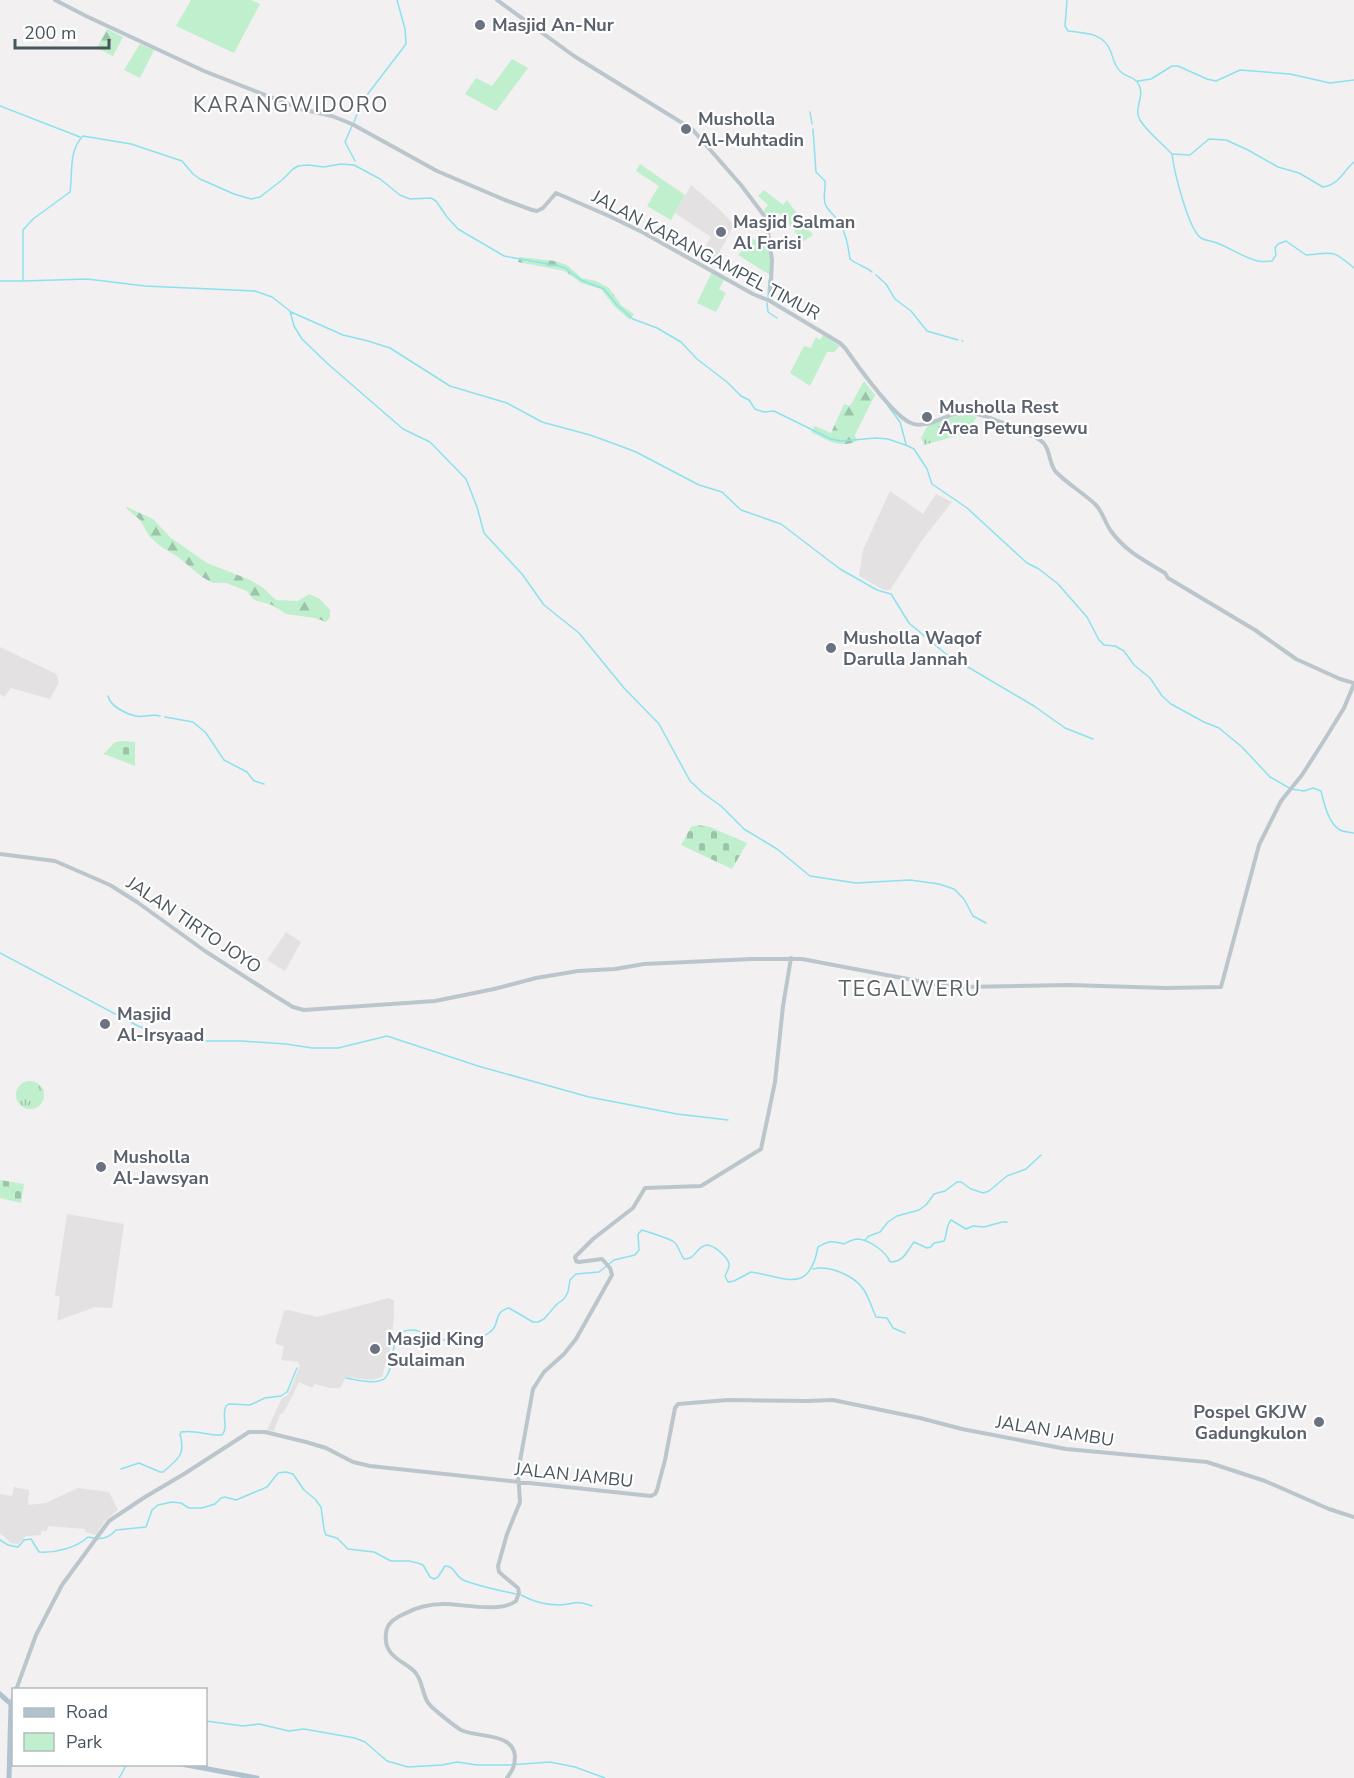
<svg xmlns="http://www.w3.org/2000/svg" width="1354" height="1778" font-family="'Nunito Sans',sans-serif">
	<style>
		.education { fill: #e3e1e2 }
		.green { fill: #bfefcd }
		.forest { fill: url(#forest-firs) }
		.cemetery { fill: url(#cemetery-stones) }
		.park { fill: url(#park-tufts) }
		.lines { fill: none; stroke-linecap: round; stroke-linejoin: round }
		.stream { stroke: #8ce2ec; stroke-width: 1.5 }
		.minor { stroke: #bbc6cc; stroke-width: 4 }
		.major { stroke: #b0c2ce; stroke-width: 5 }
		.worship-dot { fill: #6b7280; stroke: #fff; stroke-width: 2 }
		.labels { text-anchor: middle; stroke-width: 4.5; stroke-linejoin: round; paint-order: stroke }
		.worship-label { font-size: 18px; font-weight: bold; fill: #5b616d; stroke: #fff; text-anchor: start }
		.street-label { font-size: 18px; fill: #48555d; stroke: #fff }
		.quarter-label { font-size: 21px; letter-spacing: 1.5px; fill: #5c6165; stroke: #fff }
	</style>
	<defs>
		<pattern id="forest-firs" width="22" height="20" patternUnits="userSpaceOnUse" patternTransform="scale(1.5)"><rect width="22" height="20" fill="#bfefcd"/><path d="M5 1l3.5 6h-7zM16 11l3.5 6h-7z" fill="#9dc4aa"/></pattern>
		<pattern id="cemetery-stones" width="16" height="16" patternUnits="userSpaceOnUse" patternTransform="scale(1.5)"><rect width="16" height="16" fill="#bfefcd"/><path d="M2 7V4a2 2 0 0 1 4 0v3zM10 15v-3a2 2 0 0 1 4 0v3z" fill="#9dc4aa"/></pattern>
		<pattern id="park-tufts" width="24" height="20" patternUnits="userSpaceOnUse" patternTransform="scale(1.5)"><rect width="24" height="20" fill="#bfefcd"/><path d="M3 7l-1-3M5 7V3M7 7l1-3M15 17l-1-3M17 17v-4M19 17l1-3" fill="none" stroke="#9dc4aa"/></pattern>
	</defs>
	<rect width="100%" height="100%" fill="#f2f0f0"/>
	<path class="education" d="M691 185 718 208 734 225 712 266 698 258 711 237 675 213Z
		M890 491 923 514 936 494 952 502 923 539 890 590H884L859 576 863 550Z
		M0 647 56 674 59 682 50 699 11 688 4 697 0 694Z
		M286 932 301 942 285 971 267 960Z
		M67 1214 124 1224 112 1308 95 1307 57 1321 60 1297 55 1295Z
		M389 1298 394 1301V1316L391 1345 382 1377 372 1380 346 1377 341 1387 339 1388H330L315 1384 312 1388 299 1382 288 1405 282 1414H280L274 1431 267 1430 282 1398 288 1395 300 1366 298 1362 281 1360 284 1347 275 1343 284 1311 288 1310 317 1317Z
		M14 1487 29 1490 28 1505 46 1503 78 1488 109 1492 118 1510 105 1521 96 1535 85 1532V1529L48 1526 47 1531H41V1535L26 1536 18 1544 11 1543 0 1533V1494L12 1496Z"/>
	<path class="green" d="M191 0H251L260 4 234 53 176 26Z
		M140 44 154 50 140 78 124 70Z
		M512 59 528 68 496 111 465 94 476 78 492 86Z
		M640 164 685 195 671 220 647 206 659 186 636 171Z
		M764 190 783 205 787 200 813 235 801 243 794 230 779 213 767 216 764 210 768 205 758 196Z
		M752 238 760 244 767 238 771 265 770 275 738 255Z
		M712 272 724 280 719 289 726 293 716 312 697 303Z
		M823 335 840 346 834 352H827L810 386 790 373 804 346 811 348 816 337 820 340Z"/>
	<path class="forest" d="M107 29 123 37 113 56 97 48Z
		M520 257 555 261 567 265 582 278 596 281 609 288 622 306 634 314 630 320 614 306 601 289 581 283 565 271 518 262Z
		M864 381 875 395 855 435 857 441C838 449 828 440 811 432L815 426 831 433 844 404 850 406Z
		M127 507 153 519 171 538 207 563 248 579 262 587 276 600 298 601 309 594 320 599 330 610V617L326 622 315 618 286 614 272 605 254 600 247 591 226 583H213L202 577 178 557 160 546 149 536 140 520 126 508Z"/>
	<path class="cemetery" d="M121 741 135 742V766L104 754 114 743Z
		M698 825 710 827 747 843 732 869 681 845 691 827Z
		M0 1180 24 1184 21 1203 0 1198Z"/>
	<path class="park" d="M969 415 977 417 966 433 924 445 921 438 928 425 956 416Z
		M16 1095a14 14 0 1 1 28 0a14 14 0 1 1-28 0Z"/>
	<g class="lines">
		<path class="stream" d="M1067 0 1065 26 1068 31C1086 33 1104 33 1111 52 1113 59 1115 67 1121 72 1127 78 1135 76 1139 85 1145 98 1133 107 1140 120 1148 133 1162 143 1172 154L1190 155 1209 139 1226 140 1248 150 1278 167 1299 173 1323 187C1339 185 1343 171 1354 162
			M1138 81 1151 79 1172 66H1178L1207 79 1216 81 1240 70 1290 74 1330 83 1354 80
			M364 99 406 44 405 29 397 0
			M0 106 80 137
			M810 112 812 124
			M354 122 362 102
			M352 126 345 142 355 161
			M813 129 816 172 825 181C826 189 822 198 826 206 829 211 835 216 838 221 846 232 848 246 850 259 857 265 865 266 872 272
			M1172 154C1174 171 1188 229 1201 238 1206 241 1214 241 1219 244 1230 248 1247 259 1258 261 1262 262 1268 261 1272 261L1276 255 1275 248 1278 244 1286 241 1306 255C1334 253 1330 248 1354 268
			M876 275 886 284 895 299 911 311 927 331 958 340
			M0 281H23V230L33 219 70 192C73 174 68 151 83 136L131 144 182 161 193 174 200 179 234 194 251 199 260 197 282 180 293 169 298 166 308 165 324 167 341 164 354 165 380 179 400 195 410 199 431 198 436 201 447 217 458 229 504 256 559 266 565 268 581 280 604 289 616 304 633 319 657 328 681 342 697 359 727 382 741 396 749 400 755 409 764 412 774 411 831 439 841 441 876 438 888 439 908 446 914 449 927 469 932 484 967 508 1027 563 1039 569 1058 584 1087 617 1099 640 1104 645 1115 646 1124 651 1134 665 1150 678 1162 696 1171 704 1204 722 1219 728 1242 747 1270 777 1291 789 1304 791 1313 788 1321 791C1324 803 1328 823 1340 830 1344 832 1350 832 1354 833
			M23 281 87 279 145 286 255 291 272 297 290 311 294 326 302 339 328 364 403 429 430 442 466 479 477 507 484 533 522 574 544 605 579 633 624 688 659 724 690 781 703 793 721 806 744 829 777 849 810 876 856 883 910 880 939 884 954 889 964 899 973 916 986 923
			M768 297 769 280
			M767 303 768 312 777 318
			M291 312 343 335 368 341 390 348 450 386 507 403 542 422 590 435 615 444 636 452 699 485 722 492 741 510 781 524 840 569 877 590 891 594 909 623 946 654 1034 706 1065 728 1093 739
			M962 341H963
			M888 406 900 422 906 444
			M108 696C110 706 126 714 136 716 144 718 152 713 160 716
			M165 717 193 722 206 733 224 760 247 772 254 781 264 784
			M0 953 138 1026 160 1034 185 1041H242L286 1044 312 1048H338L387 1036 478 1066 589 1097 677 1114 728 1120
			M865 1240 869 1236 880 1232 888 1222 897 1216 919 1210 926 1205 934 1194 945 1191 957 1182H961L971 1189 983 1193 989 1191 1007 1176 1026 1169 1041 1155
			M813 1269C830 1265 855 1276 864 1290 869 1298 872 1308 876 1317L887 1318 893 1328 905 1333
			M346 1378C395 1388 387 1379 396 1336 415 1319 434 1343 454 1341 465 1341 481 1339 490 1332 501 1325 492 1312 509 1308L533 1322H538L544 1319 557 1304 564 1299 568 1292 570 1280 576 1274 599 1272 614 1260 635 1255 639 1250 638 1234 642 1230C648 1232 671 1239 674 1242 679 1246 680 1254 684 1259 696 1260 696 1246 707 1245 714 1245 726 1256 729 1263 730 1267 727 1272 725 1276L728 1282 734 1281 751 1272C786 1277 809 1295 818 1247 830 1240 832 1241 844 1244 848 1242 853 1239 858 1239 869 1240 886 1251 890 1262 904 1262 907 1251 914 1242L927 1248 931 1247 934 1243 944 1241C947 1235 946 1225 951 1220L966 1229 973 1226 984 1227 1002 1222H1007
			M121 1469 139 1463 160 1472H163C178 1459 186 1455 180 1434L181 1432C195 1429 208 1436 222 1435 229 1427 221 1416 226 1406L229 1404 250 1405 265 1398 281 1396 287 1392 297 1368
			M0 1540 8 1545 18 1547 24 1540 31 1539 39 1552C56 1553 76 1548 88 1537 100 1540 108 1539 116 1530L146 1527 152 1510 158 1505 172 1502 181 1503 189 1508H202L215 1504 221 1498 225 1497 236 1500 267 1487 278 1473 286 1472 293 1474 304 1490 315 1499 321 1507 324 1529 326 1535 337 1538 348 1549 374 1552 391 1561H409L418 1563 423 1565 430 1577 434 1579 438 1577 445 1566C455 1566 455 1576 463 1580 480 1587 499 1590 516 1594
			M521 1595C532 1601 546 1605 559 1605 574 1605 575 1599 592 1606
			M206 1721 243 1726 259 1724 289 1731 304 1729 355 1738 365 1742 387 1761 408 1767 442 1765 457 1762 477 1765H509L550 1762 575 1767 605 1778
			M119 1778 127 1764"/>
		<path class="minor" d="M55 0 86 16 204 71 301 109 332 116 352 124 437 171 505 200 532 210 537 211 543 208 556 193 609 216 642 232 753 294 770 301 840 343 845 348C857 365 893 416 911 423 927 430 947 413 964 412 978 411 1027 432 1040 440 1051 447 1048 463 1056 472 1068 484 1083 493 1095 504 1103 512 1105 523 1111 531 1125 551 1145 561 1165 573L1168 578 1255 630 1296 659 1340 679 1354 683
			M497 0 574 56 692 129 741 185 766 218 772 260 770 301
			M0 854 55 861 110 885 137 902 205 951 275 996 293 1007 304 1010 435 1001 494 989 536 978 578 971 615 969 644 964 752 959H802L934 984 961 987 1069 985 1166 988 1221 987 1259 845 1281 801 1302 775 1325 739 1344 708 1354 684
			M16 1690 36 1635 62 1585 109 1521 145 1497 184 1474 249 1432H265L306 1442 326 1448 353 1462 370 1466 651 1496 655 1494 657 1490 665 1460 675 1408 678 1404 728 1400 807 1401 833 1400 920 1418 962 1429 1066 1449 1207 1462 1265 1481 1329 1509 1354 1517
			M11 1704 14 1695
			M507 1778C512 1771 515 1766 515 1757 514 1732 477 1738 461 1730 457 1728 433 1709 429 1704 422 1696 423 1679 414 1671 402 1660 383 1656 386 1633 387 1623 395 1618 404 1614 415 1608 430 1604 444 1604 462 1604 501 1613 516 1601L519 1593 518 1588 499 1572 498 1566 507 1534 520 1502 518 1472 533 1389 544 1372 564 1354 576 1339 612 1275 610 1268 602 1259 579 1262 576 1261 575 1257 593 1239 633 1208 645 1188 701 1186 761 1149 775 1082 783 1006 791 958"/>
		<path class="major" d="M0 1694 12 1705
			M181 1764 257 1778
			M9 1778 11 1704"/>
	</g>
	<g class="worship-dot">
		<circle cx="480" cy="25" r="6"/>
		<circle cx="686" cy="129" r="6"/>
		<circle cx="721" cy="232" r="6"/>
		<circle cx="927" cy="417" r="6"/>
		<circle cx="831" cy="648" r="6"/>
		<circle cx="105" cy="1024" r="6"/>
		<circle cx="101" cy="1167" r="6"/>
		<circle cx="375" cy="1349" r="6"/>
		<circle cx="1319" cy="1422" r="6"/>
	</g>
	<g class="labels">
		<g class="worship-label">
			<text x="492" y="31">Masjid An-Nur</text>
			<text x="698" y="125">Musholla<tspan x="698" dy="21">Al-Muhtadin</tspan></text>
			<text x="733" y="228">Masjid Salman<tspan x="733" dy="21">Al Farisi</tspan></text>
			<text x="939" y="413">Musholla Rest<tspan x="939" dy="21">Area Petungsewu</tspan></text>
			<text x="843" y="644">Musholla Waqof<tspan x="843" dy="21">Darulla Jannah</tspan></text>
			<text x="117" y="1020">Masjid<tspan x="117" dy="21">Al-Irsyaad</tspan></text>
			<text x="113" y="1163">Musholla<tspan x="113" dy="21">Al-Jawsyan</tspan></text>
			<text x="387" y="1345">Masjid King<tspan x="387" dy="21">Sulaiman</tspan></text>
			<text x="1307" y="1418" text-anchor="end">Pospel GKJW<tspan x="1307" dy="21">Gadungkulon</tspan></text>
		</g>
		<g class="street-label">
			<text transform="translate(706 255) rotate(28)" y="6">JALAN KARANGAMPEL TIMUR</text>
			<text transform="translate(194 925) rotate(34)" y="6">JALAN TIRTO JOYO</text>
			<text transform="translate(1055 1431) rotate(9)" y="6">JALAN JAMBU</text>
			<text transform="translate(574 1475) rotate(6)" y="6">JALAN JAMBU</text>
		</g>
		<g class="quarter-label">
			<text x="291" y="112">KARANGWIDORO</text>
			<text x="910" y="996">TEGALWERU</text>
		</g>
	</g>
	<rect x="12" y="1688" width="195" height="78" fill="#ffffff" stroke="#b6bbbe" stroke-width="1.5"/>
	<rect x="24" y="1708" width="30" height="9" fill="#b0c2ce" stroke="#b6bbbe" stroke-width="1.5"/>
	<text x="66" y="1718" font-size="18" fill="#48555d">Road</text>
	<rect x="24" y="1733" width="30" height="18" fill="#bfefcd" stroke="#b6bbbe" stroke-width="1.5"/>
	<text x="66" y="1748" font-size="18" fill="#48555d">Park</text>
	<path d="M15 39v9h94v-9" fill="none" stroke="#48555d" stroke-width="3"/>
	<text x="24" y="39" font-size="18" fill="#48555d" stroke="#ffffff" stroke-width="4.5" paint-order="stroke">200 m</text>
</svg>
